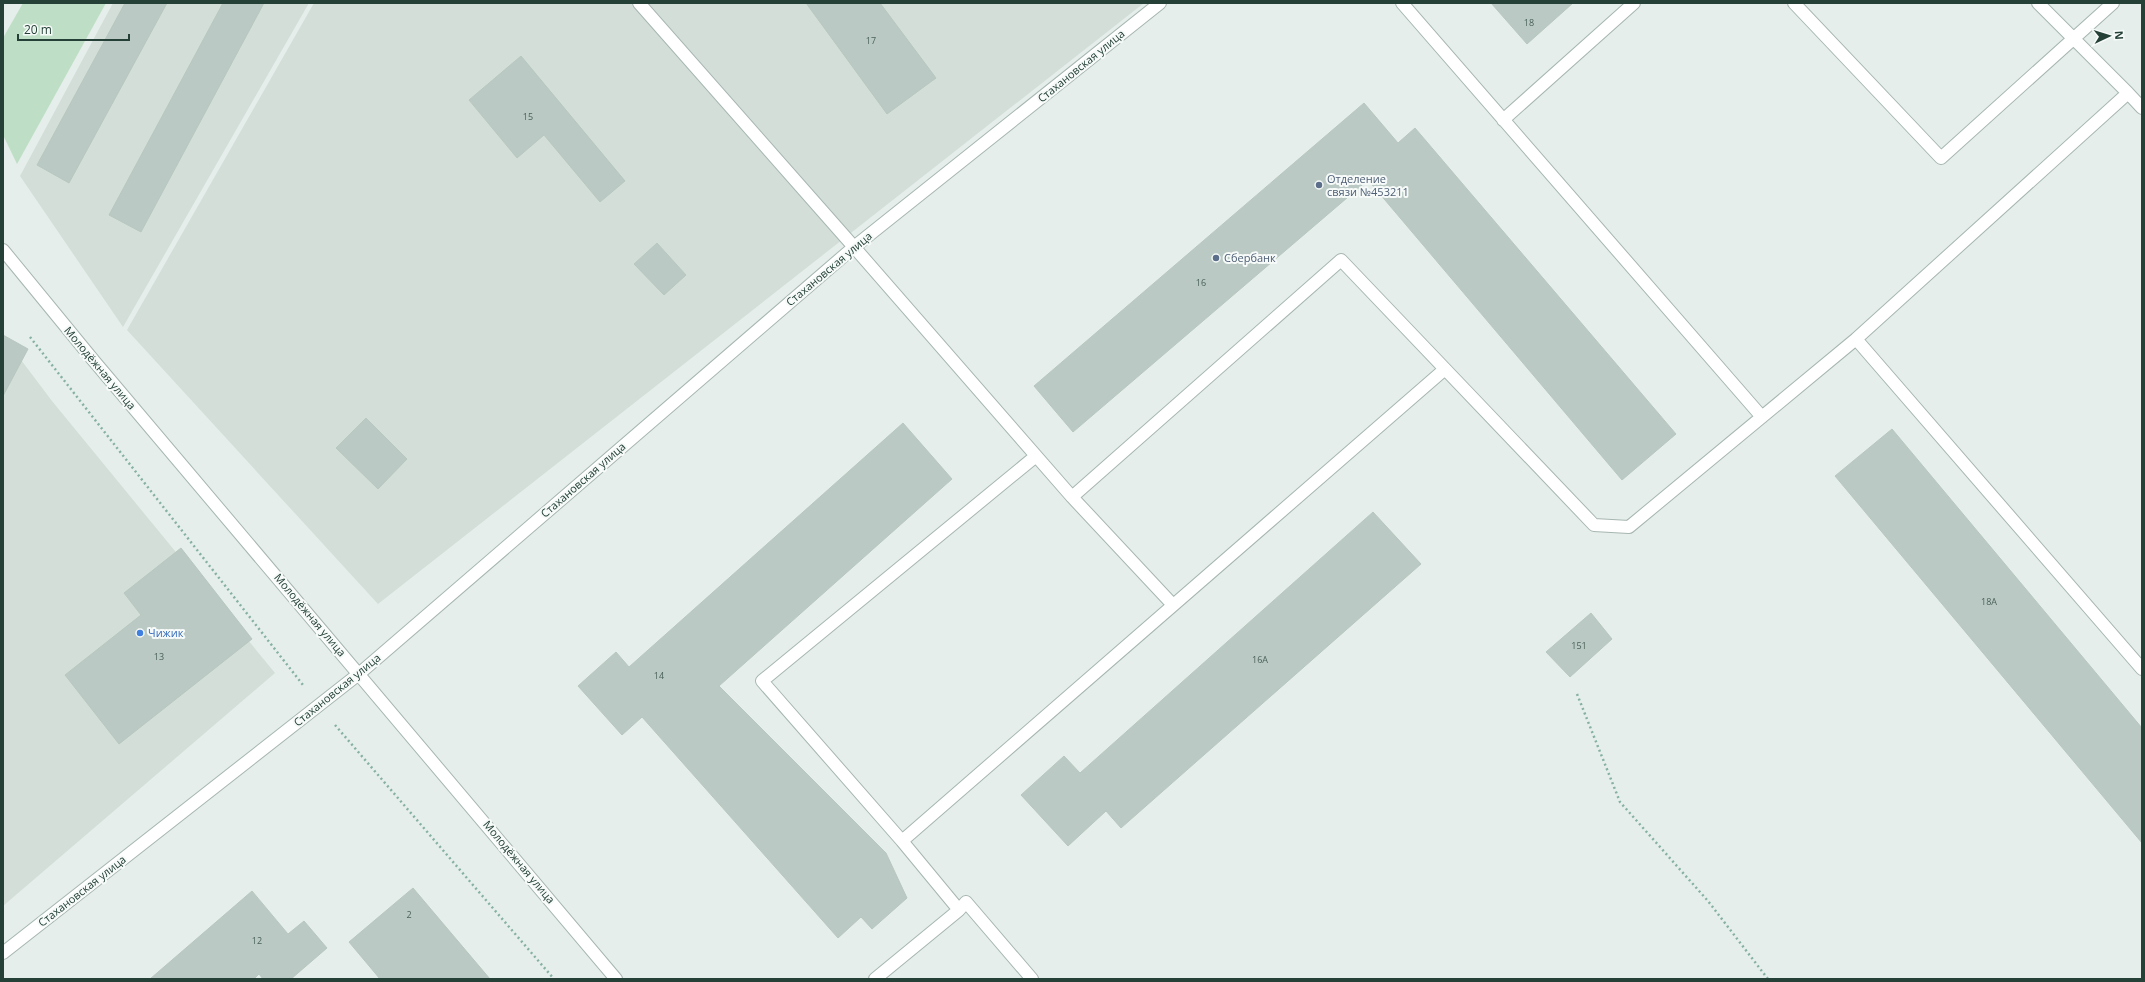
<svg xmlns="http://www.w3.org/2000/svg" width="2145" height="982" font-family="'Open Sans',sans-serif">
	<style>
		.built { fill: #d3ded9 }
		.green { fill: #bedfc6 }
		.building { fill: #bac9c3; stroke: #b7c8c0 }
		.lines { fill: none; stroke-linecap: round; stroke-linejoin: round }
		.service-casing { stroke: #a7b6b1; stroke-width: 14 }
		.minor-casing { stroke: #a7b6b1; stroke-width: 14 }
		.path { stroke: #86b1a2; stroke-width: 2.5; stroke-dasharray: 2 3; stroke-linecap: butt }
		.service { stroke: #fff; stroke-width: 12 }
		.minor { stroke: #fff; stroke-width: 12 }
		.service-dot { fill: #5c6f8a; stroke: #f6faf8; stroke-width: 1.5 }
		.shop-dot { fill: #3f7fe0; stroke: #f6faf8; stroke-width: 1.5 }
		.labels { text-anchor: middle; stroke-width: 4; stroke-linejoin: round; paint-order: stroke }
		.number-label { font-size: 9px; fill: #4a625a }
		.street-label { font-size: 11px; fill: #244037; stroke: #f6faf8 }
		.service-label { font-size: 11px; fill: #4e5e75; stroke: #f6faf8; text-anchor: start }
		.shop-label { font-size: 11px; fill: #366cbe; stroke: #f6faf8; text-anchor: start }
	</style>
	<rect width="100%" height="100%" fill="#e5eeea"/>
	<path class="built" d="M113 3H309L123 327 20 176Z
		M314 3H1144L378 604 127 330Z
		M3 336 52 401 275 673 3 906Z"/>
	<path class="green" d="M23 3H106L17 164 3 135V38Z"/>
	<path class="building" d="M125 3H167L69 183 37 165Z
		M223 3H264L141 232 109 215Z
		M806 3H880L936 78 887 114Z
		M1491 3H1573L1527 44Z
		M521 56 625 181 600 202 544 135 517 158 469 100Z
		M1364 103 1398 143 1415 128 1676 434 1622 480 1368 180 1073 432 1034 386Z
		M657 243 686 275 664 295 634 264Z
		M3 335 28 349 3 396Z
		M366 418 407 459 378 489 336 448Z
		M903 423 952 479 719 686 886 853 907 898 872 929 861 917 838 938 642 717 622 735 578 686 616 652 629 667Z
		M1892 429 2142 728V843L1835 476Z
		M1373 512 1421 564 1121 828 1106 811 1068 846 1021 795 1064 756 1080 773Z
		M181 548 252 639 119 744 65 675 141 615 124 593Z
		M1591 613 1612 639 1570 677 1546 652Z
		M413 888 490 979H380L349 942Z
		M252 891 288 934 304 921 327 948 291 979H263L259 974 254 979H150Z"/>
	<g class="lines">
		<g class="service-casing">
			<path id="service" d="M639 3 854 247 1072 497 1173 605
				M1402 3 1762 417
				M1794 3 1941 158 2113 3
				M2128 93 2142 108
				M1503 120 1634 3
				M1856 339 2142 669
				M1072 497 1341 260 1594 525 1629 527 1856 339 2128 93 2038 3
				M902 841 1445 369
				M959 910 966 902 1032 979
				M875 979 959 910 902 841 762 681 1036 456"/>
		</g>
		<g class="minor-casing">
			<path id="minor" d="M3 250 94 361 616 979
				M3 953 360 673 854 247 1160 3"/>
		</g>
		<path class="path" d="M30 337 303 685
			M1577 694 1620 802 1708 901 1768 979
			M335 725 554 979"/>
		<use href="#service" class="service"/>
		<use href="#minor" class="minor"/>
	</g>
	<g class="service-dot">
		<circle cx="1319" cy="185" r="4"/>
		<circle cx="1216" cy="258" r="4"/>
	</g>
	<circle class="shop-dot" cx="140" cy="633" r="4"/>
	<g class="labels">
		<g class="number-label">
			<text x="1529" y="26">18</text>
			<text x="871" y="44">17</text>
			<text x="528" y="120">15</text>
			<text x="1201" y="286">16</text>
			<text x="1989" y="605">18А</text>
			<text x="1579" y="649">151</text>
			<text x="159" y="660">13</text>
			<text x="1260" y="663">16А</text>
			<text x="659" y="679">14</text>
			<text x="409" y="918">2</text>
			<text x="257" y="944">12</text>
		</g>
		<g class="street-label">
			<text transform="translate(1081 66) rotate(-39)" y="4">Стахановская улица</text>
			<text transform="translate(829 269) rotate(-40)" y="4">Стахановская улица</text>
			<text transform="translate(100 368) rotate(50)" y="4">Молодёжная улица</text>
			<text transform="translate(583 480) rotate(-41)" y="4">Стахановская улица</text>
			<text transform="translate(310 615) rotate(50)" y="4">Молодёжная улица</text>
			<text transform="translate(337 690) rotate(-39)" y="4">Стахановская улица</text>
			<text transform="translate(519 862) rotate(50)" y="4">Молодёжная улица</text>
			<text transform="translate(82 891) rotate(-38)" y="4">Стахановская улица</text>
		</g>
		<g class="service-label">
			<text x="1327" y="183">Отделение<tspan x="1327" dy="13">связи №453211</tspan></text>
			<text x="1224" y="262">Сбербанк</text>
		</g>
		<g class="shop-label">
			<text x="148" y="637">Чижик</text>
		</g>
	</g>
	<rect width="2145" height="982" fill="none" stroke="#244037" stroke-width="8"/>
	<g transform="translate(2109 36) rotate(86)" stroke="#f6faf8" stroke-width="3" paint-order="stroke">
	<path d="M0-3L7 15L0 10L-7 15Z" fill="#244037"/>
	<text y="-6" font-size="11" font-weight="bold" text-anchor="middle" fill="#244037">N</text>
	</g>
	<path d="M18 34v6h111v-6" fill="none" stroke="#244037" stroke-width="2"/>
	<text x="24" y="34" font-size="12" fill="#244037" stroke="#f6faf8" stroke-width="3" paint-order="stroke">20 m</text>
</svg>
